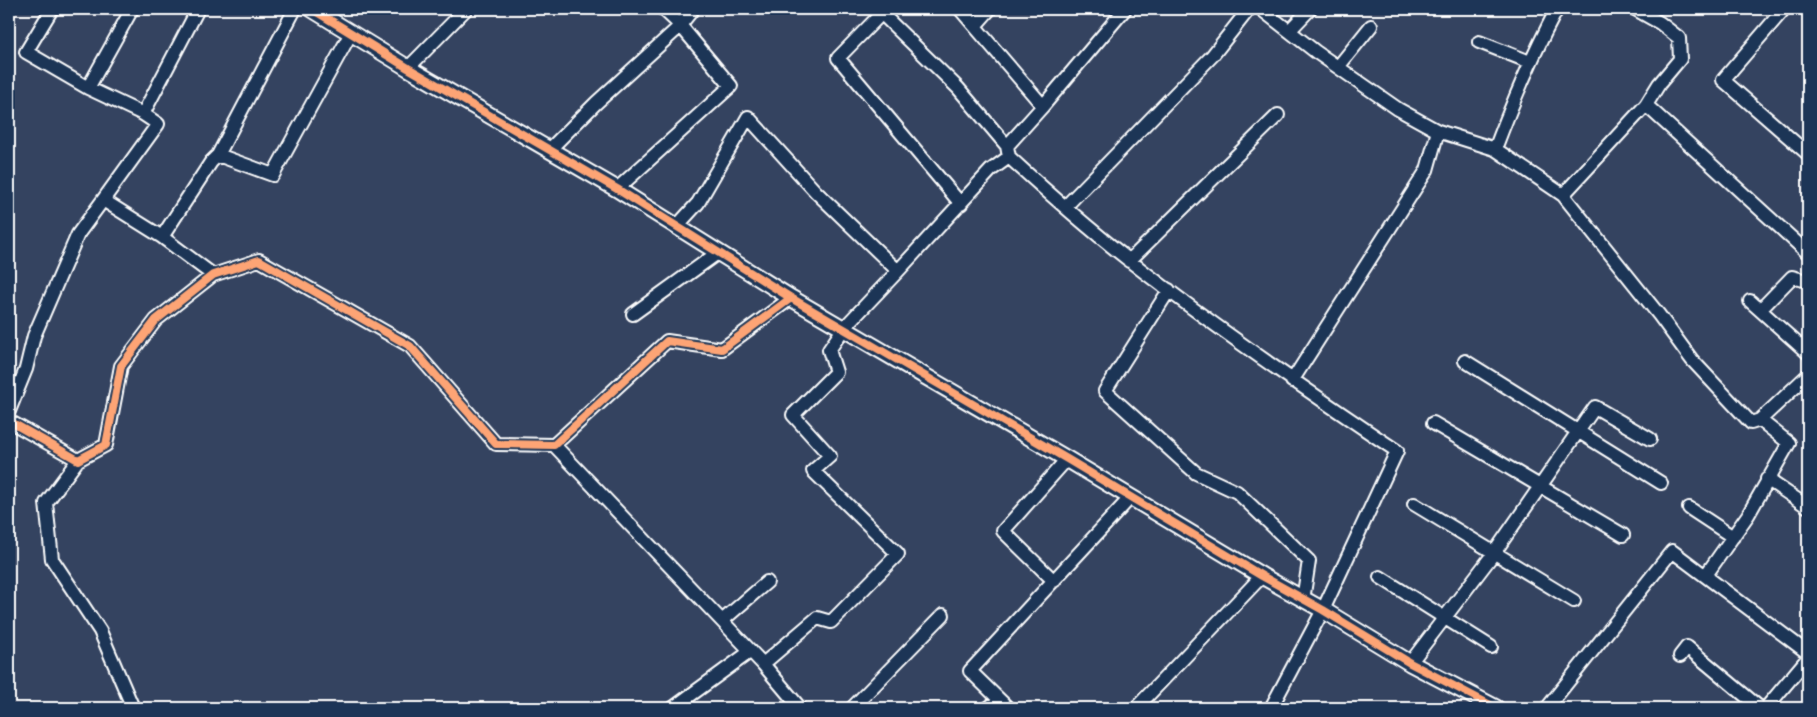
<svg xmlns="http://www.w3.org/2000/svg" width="1817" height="717" font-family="Kalam,sans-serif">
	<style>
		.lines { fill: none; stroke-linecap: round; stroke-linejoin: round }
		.minor-casing { stroke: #fff; stroke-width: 16 }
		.tertiary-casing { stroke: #fff; stroke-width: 19 }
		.minor { stroke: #1d3557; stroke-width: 12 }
		.tertiary { stroke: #1d3557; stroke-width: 15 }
		.cycleway-casing { stroke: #1d3557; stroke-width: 11 }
		.cycleway { stroke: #fda474; stroke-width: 8 }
	</style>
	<rect width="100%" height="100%" fill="#344360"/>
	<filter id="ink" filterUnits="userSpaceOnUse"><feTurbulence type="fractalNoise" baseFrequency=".02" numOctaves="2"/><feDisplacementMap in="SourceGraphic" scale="10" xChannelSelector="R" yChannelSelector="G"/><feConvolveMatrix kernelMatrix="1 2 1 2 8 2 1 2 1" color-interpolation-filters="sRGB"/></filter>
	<g filter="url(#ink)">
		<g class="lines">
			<g class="minor-casing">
				<path id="minor" d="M52 9 26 52 88 88 143 114
					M877 9 958 88 1007 146 1009 157C1048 193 1088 228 1130 261 1216 328 1306 390 1397 451L1323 610 1271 708
					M960 9 1043 106 1007 146
					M1261 9 1316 52 1398 109 1438 131 1495 149 1563 195 1659 315 1692 360 1751 423 1760 420
					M1784 9 1723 80 1808 154
					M882 13 838 58 961 204
					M975 26 990 9
					M1290 30 1310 9
					M1479 42 1530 62
					M1338 67 1371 26
					M408 68 466 9
					M88 88 132 9
					M1646 105 1808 253
					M1043 106 1125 9
					M550 149 596 103 677 29 693 9
					M1495 149C1513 101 1533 54 1557 9
					M218 155 273 175 351 33
					M617 189 731 86 680 25 663 9
					M1563 195 1646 105 1659 84 1680 59 1679 38 1660 23 1635 9
					M1065 207 1212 56 1249 9
					M677 226 698 203 748 117 816 192 898 271
					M162 237 103 200 158 124 143 114 198 9
					M1129 261 1278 115
					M213 275 162 237 211 162 218 155 295 9
					M1169 290 1105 391 1196 473 1237 492 1309 561 1303 600
					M1750 301 1808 353
					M1760 310 1792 277 1807 281 1808 279
					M633 314 719 252
					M1465 361 1661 483
					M1292 381 1427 170 1438 131
					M9 411 26 369 34 336 78 234 103 200
					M9 421 78 460 106 445 121 366 156 320 213 275 259 260 410 346 496 444 554 445 667 341 722 349 791 298
					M1433 423 1623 535
					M554 445 763 664 800 708
					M78 460 46 503 52 559 100 631 133 708
					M1767 479 1808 507
					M1414 504 1574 601
					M1689 508 1733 537
					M1706 575 1748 515 1789 443 1760 420 1808 375
					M1380 577 1491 647
					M1054 581 1003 531 1067 459
					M722 621 767 582
					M1680 656 1687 647 1760 708
					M1410 663 1494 553 1595 407 1650 439
					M763 664 817 618 831 622 898 554 813 471 830 456 793 415 836 372 829 350 844 328 898 271 991 170 1009 157
					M673 708 751 651
					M852 708 943 615
					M988 708 999 700
					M1008 708 970 671 1130 498
					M1136 708 1262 576
					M1547 708 1672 551 1808 653
					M1766 708 1808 658"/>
			</g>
			<g class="tertiary-casing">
				<path id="tertiary" d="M312 9 408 68 617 189 791 298 1067 459 1262 576 1323 610 1410 663 1496 708"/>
			</g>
			<use href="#minor" class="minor"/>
			<use href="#tertiary" class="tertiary"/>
			<g class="cycleway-casing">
				<path id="cycleway" d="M312 9 408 68 617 189 791 298 1067 459 1262 576 1323 610 1410 663 1496 708
					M9 421 78 460 106 445 121 366 156 320 213 275 259 260 410 346 496 444 554 445 667 341 722 349 791 298"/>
			</g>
			<use href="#cycleway" class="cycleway"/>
		</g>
	</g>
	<rect width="1817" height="717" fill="none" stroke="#1d3557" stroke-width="30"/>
	<rect x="15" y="15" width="1787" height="687" fill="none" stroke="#fff" stroke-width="2" filter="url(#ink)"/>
</svg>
